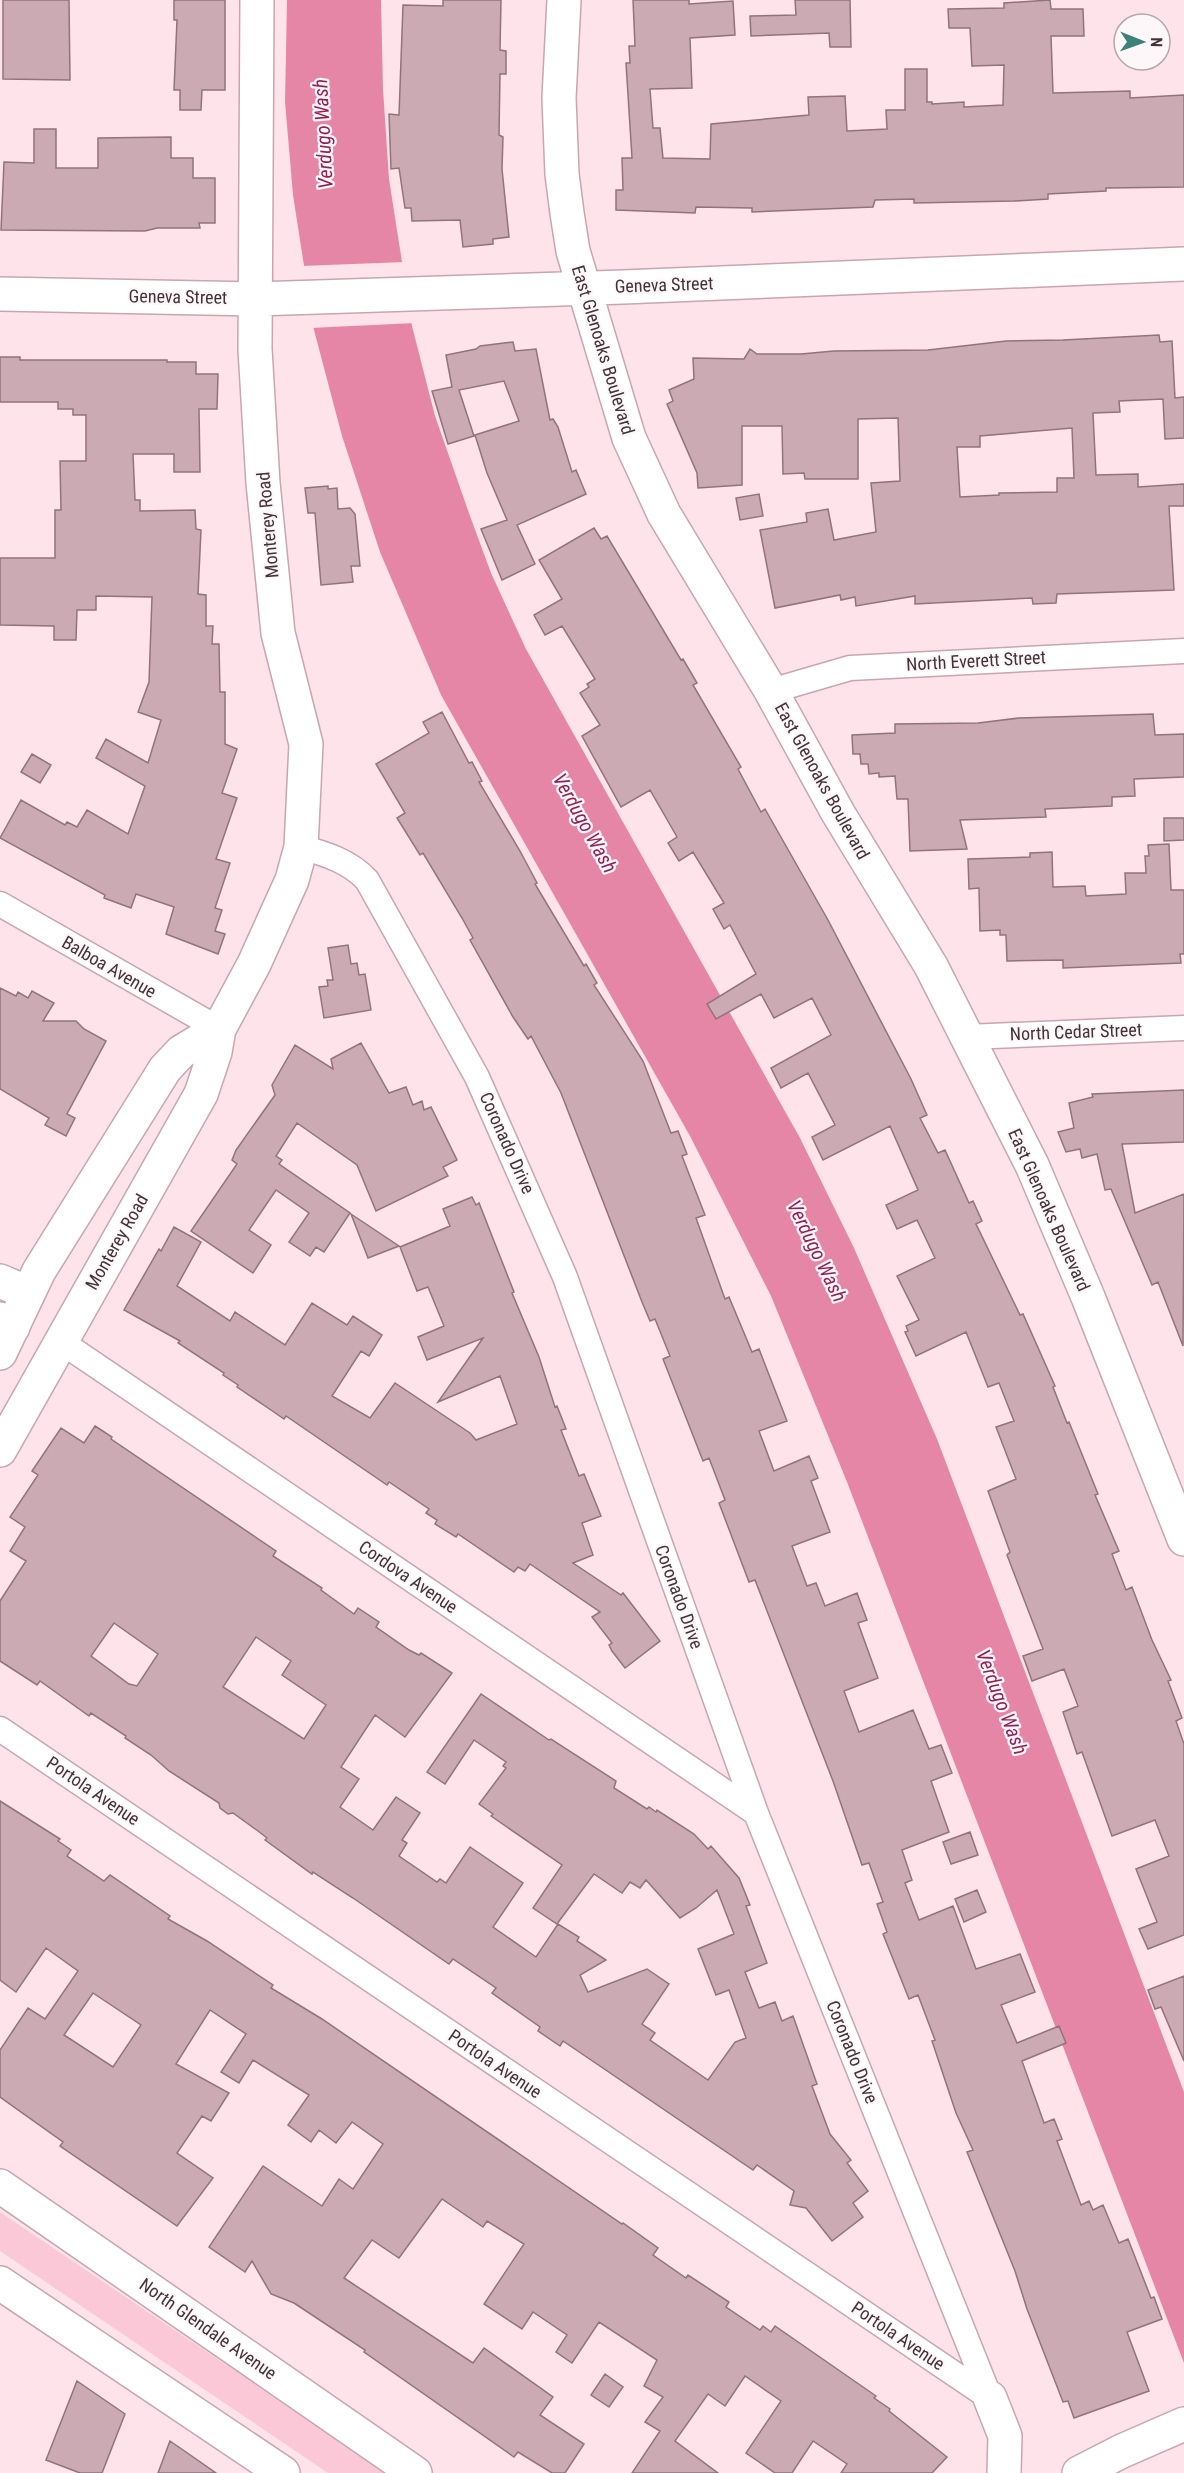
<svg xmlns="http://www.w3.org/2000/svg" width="1184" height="2473" font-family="'Roboto Condensed',sans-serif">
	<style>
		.green { fill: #fac8d7 }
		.water { fill: #e686a7 }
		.pier { fill: #ffe3eb }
		.building { fill: #cbaab4; stroke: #92737c; stroke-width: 1.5; fill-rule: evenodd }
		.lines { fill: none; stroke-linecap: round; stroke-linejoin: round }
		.street-casing { stroke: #c7a6b0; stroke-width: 27 }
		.secondary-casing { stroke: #c7a6b0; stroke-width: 36 }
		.highway-casing { stroke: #c7a6b0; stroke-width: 36 }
		.street { stroke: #fff; stroke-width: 24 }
		.secondary { stroke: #fff; stroke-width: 33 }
		.highway { stroke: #fff; stroke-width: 33 }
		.labels { text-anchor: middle; stroke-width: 4.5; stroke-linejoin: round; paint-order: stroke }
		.street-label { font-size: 18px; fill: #403337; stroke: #fef7f9 }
		.water-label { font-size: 20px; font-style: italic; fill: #922153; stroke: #fef7f9 }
	</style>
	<rect width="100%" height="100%" fill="#ffe3eb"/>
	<path class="green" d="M0 2212 386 2473H328L0 2251Z"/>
	<path class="water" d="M287 0H381L383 89 389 179 412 326 435 416 470 516 491 573 526 649 800 1138 854 1248 937 1439 1184 2092V2363L847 1482 771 1296 690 1136 441 695 380 552 342 436 314 330 293 195 285 102Z"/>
	<path class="pier" d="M405 262 415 323 310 328 301 266Z"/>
	<path class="building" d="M3 0H69L70 80 3 79Z
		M174 0H225V90H202L201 110H180V90H174L177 20H174Z
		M443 0H501L500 50 506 51V74H500L499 135 503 137 502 169 509 237 493 239V244L463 247 460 220 412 221 411 208H405L399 168 391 169 389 114 399 115 403 5 443 6Z
		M633 0H689V4L733 1 735 35 690 38 692 88 650 89 653 128H660L663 158 710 159 711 124 809 115 808 97 845 96 847 131 887 129 886 110H905V69H927V102H932V104L964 102V107L1003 105 1004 65 972 66 970 28H949L948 9 1004 8V3L1050 0 1051 9H1083L1084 36H1051L1053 93 1130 91V98L1184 95V187L1106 188V191L1048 194V199L1014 201 914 203V199L875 200 873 207 752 212V208L696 207 695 213 616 210V190H623L622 158H632L626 63H630L629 46H635Z
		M795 0H850L851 47H830L829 33 751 36 750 16 796 15Z
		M34 129H56V168H98V138L171 137V158H193V178H215V223H199L200 228H157L145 231 1 230 4 162 34 163Z
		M1159 335 1160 342 1172 341 1175 398 1184 397V438L1165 439 1163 399 1119 401 1120 412 1093 413 1096 475 1138 474V487L1184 484V506H1169L1174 590 1057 594 1056 603 1033 604 1032 598 915 604V596L856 606 855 597 841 600 840 595 775 608 760 530 807 522 806 513 828 509 834 540 876 532 871 483 900 481 898 418 858 419V479H805L804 473 783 474 782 426H742V485L698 488 697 473 667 404 673 401 669 390 694 379 693 358 744 359 750 349 757 354H801L834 351 928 350 1006 341 1063 340ZM1072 428 1074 478H1057V492L999 493V495L960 497 957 447H980V436Z
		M513 342 515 351 536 349 550 420 553 419 558 427 572 472 576 470 586 494 517 525 535 564 502 580 481 529 507 520 487 473 475 435 519 421 504 381 459 390 474 436 448 444 432 391 452 387 446 355 476 349 480 346Z
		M0 357H20V360H167V362H196V374H218L217 409H199L200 472H174V454H133L135 500H140V511L195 510 196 529 201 530 198 594 206 595V626H213L212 644H219L220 692H225V744L237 749 222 793 237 798 216 859 230 863 215 908 222 910 215 931 225 934 218 954 166 934 174 907 136 894 131 908 104 898 105 895 0 838 21 800 65 825 67 822 77 827 87 810 128 834 145 786 96 758 106 739 148 763 161 720 138 712 149 682 152 597 96 596V610H77L76 640H54V626L0 625V558H55V510H61L60 461H86V415H73V409H58V402H0Z
		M328 486V489L337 488 338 509 350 508 355 514 360 566H351L353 582 321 585 315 513H308L305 488Z
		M759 494 763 516 740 520 736 498Z
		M594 528 601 539 607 536 681 660 683 659 697 683 693 685 741 767 738 769 761 812 765 809 828 920 911 1079 927 1115 920 1118 938 1153 945 1150 969 1203 973 1201 982 1221 976 1224 1020 1315 1023 1314 1055 1386 1053 1387 1067 1423 1069 1422 1098 1494 1095 1495 1119 1551 1112 1554 1126 1590 1132 1587 1152 1640 1171 1680 1168 1681 1182 1718 1176 1721 1184 1744V1935L1148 1949 1139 1929 1157 1922 1136 1869 1169 1856 1155 1820 1112 1836 1082 1752 1077 1754 1063 1712 1078 1706 1064 1669 1032 1681 1023 1656 1043 1649 1007 1555 1010 1552 988 1491 1016 1479 996 1427 1014 1421 999 1383 988 1387 966 1332 916 1356 905 1332 908 1331 906 1326 919 1320 897 1276 935 1258 917 1220 897 1229 886 1205 918 1190 890 1126 823 1160 812 1137 835 1125 808 1073 781 1088 771 1068 831 1035 812 998 774 1018 761 994 716 1019 707 1004 756 974 730 925 724 929 713 909 724 903 693 852 679 861 668 843 677 837 650 790 621 807 582 736 600 725 580 693 589 687 587 684 595 679 562 626 545 635 534 615 562 599 539 560Z
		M442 712 469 763 472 762 482 781 479 782 520 851 537 883 535 884 584 966 586 964 597 983 594 985 643 1061 671 1133 678 1131 687 1154 682 1156 705 1215 696 1218 725 1299 729 1297 752 1352 759 1349 787 1421 759 1431 774 1471 809 1456 818 1478 811 1481 830 1532 792 1546 807 1586 816 1583 825 1606 857 1593 867 1620 858 1623 878 1678 844 1691 859 1732 913 1710 929 1749 941 1745 952 1773 931 1781 949 1832 902 1850 912 1880 905 1883 919 1920 953 1906 976 1969 1020 1954 1035 1992 1001 2005 1017 2043 1059 2026 1066 2043 1022 2061 1044 2123 1054 2119 1062 2139 1057 2141 1081 2205 1089 2201 1093 2210 1103 2205 1119 2243 1128 2239 1151 2298 1154 2297 1162 2319 1127 2332 1149 2391 1074 2418 1068 2401 1063 2402 1027 2309 1015 2271 967 2152 973 2150 956 2113 932 2041 935 2040 918 1995 909 1999 883 1934 887 1932 877 1904 883 1902 869 1863 862 1865 833 1781 755 1580 749 1582 719 1503 725 1500 709 1458 703 1461 663 1359 670 1356 655 1319 650 1321 642 1302 561 1093 531 1036 528 1039 513 1017 470 940 473 938 462 918 423 853 420 855 397 818 405 813 376 764 429 733 423 722Z
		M1153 714 1155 735 1184 734V777L1134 779 1135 796 1112 797V806L1045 809 1046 817 960 820 967 849 910 851 908 799H897L895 776 879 777V773L869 774 868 764H861L860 754H853L852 735 895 733V724L978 723 1019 718Z
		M32 754 51 765 40 783 21 772Z
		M1164 818H1184V840L1164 841Z
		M1169 844 1171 890H1184V954H1180L1181 963 1063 968V960L1007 961 1006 935H1000V930L980 931 979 888 969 889 968 859 1030 857V853L1052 852 1053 887 1085 886 1086 896 1126 894 1125 873H1146L1145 856H1149L1148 845Z
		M348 945 351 964 357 963 359 975 365 974 371 1010 324 1018 319 987 328 986 327 980H333L328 948Z
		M0 988 16 996 18 992 28 998 32 991 54 1003 43 1021H76L84 1029 106 1041 67 1114 75 1118 66 1136 45 1125 49 1118 0 1089Z
		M361 1043 389 1093 406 1087 413 1105 422 1101 424 1110 431 1107 457 1160 443 1167 448 1176 376 1211 357 1165 297 1123 276 1156 282 1160 279 1164 350 1213 324 1252 316 1247 310 1256 289 1242 309 1213 276 1190 249 1230 271 1245 253 1273 191 1231 237 1164 232 1160 236 1150 275 1095 272 1085 295 1045 333 1069 331 1059Z
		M1184 1090V1142L1122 1144 1135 1213 1184 1194 1183 1346 1158 1282 1152 1285 1111 1189 1105 1190 1097 1154 1082 1158 1080 1149 1066 1152 1058 1132 1074 1128 1069 1103 1093 1097 1092 1094Z
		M472 1197 476 1205 479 1203 514 1292 512 1293 539 1357 555 1407 557 1406 566 1429 561 1430 579 1476 584 1474 601 1516 582 1523 593 1555 573 1563 621 1595 623 1593 660 1641 625 1668 612 1651 609 1645 612 1643 592 1617 600 1612 530 1564 525 1571 518 1567 514 1572 458 1534 456 1537 435 1524 437 1520 426 1513 429 1509 389 1482 387 1485 286 1416 284 1419 268 1408 237 1387 238 1385 223 1375 224 1373 178 1343 180 1341 124 1310 159 1249 161 1251 174 1227 201 1242 177 1286 230 1321 235 1312 285 1345 312 1303 347 1325 353 1316 382 1335 369 1356 361 1351 332 1396 370 1418 395 1383 470 1433 476 1440 517 1424 500 1376 438 1402 483 1338 427 1360 418 1337 444 1326 428 1287 417 1291 400 1247 450 1226 443 1209Z
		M351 1214 399 1246 368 1258Z
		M95 1426 112 1437 111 1439 276 1551 273 1556 322 1588 321 1590 354 1614 358 1608 379 1622 376 1627 409 1650 419 1655 421 1653 452 1673 405 1737 375 1715 341 1767 359 1779 340 1807 373 1830 396 1797 420 1813 402 1840 407 1843 399 1856 437 1882 440 1879 446 1883 470 1847 523 1883 493 1927 536 1957 558 1924 579 1937 577 1941 606 1960 580 1975 588 1992 647 1969 669 1984 642 2024 655 2033 650 2040 708 2080 735 2042 746 2038 729 1990 716 1995 698 1949 734 1934 717 1890 696 1908 680 1918 646 1880 640 1888 630 1882 622 1893 594 1874 557 1924 533 1908 562 1865 491 1816 493 1814 479 1804 506 1768 503 1766 506 1762 474 1740 445 1784 427 1772 481 1694 549 1740 551 1739 616 1781 614 1788 647 1809 649 1807 656 1812 657 1810 694 1834 708 1849 711 1846 739 1878 750 1905 746 1906 767 1963 745 1972 759 2008 775 2002 782 2021 793 2016 817 2084 812 2086 830 2134 851 2160 847 2163 868 2191 853 2203 863 2217 832 2241 806 2208 790 2205 794 2191 757 2165 753 2170 563 2041 560 2046 538 2031 540 2027 492 1993 496 1988 453 1959 449 1964 353 1898 313 1872 312 1874 265 1840 267 1838 258 1831 233 1813 228 1814 220 1808 219 1803 169 1771 151 1755 125 1738 126 1736 91 1713 89 1716 40 1681 37 1685 0 1661V1601L26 1561 10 1551 25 1527 10 1517 38 1475 32 1471 61 1428 84 1443ZM114 1623 158 1654 137 1686 129 1684 91 1656ZM256 1637 291 1661 282 1675 326 1705 304 1739 223 1687Z
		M0 1801 60 1839 58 1841 71 1850 67 1856 104 1881 110 1875 170 1916 168 1919 207 1941 273 1985 271 1988 322 2019 622 2224 623 2223 658 2248 653 2255 686 2278 688 2275 729 2302 726 2307 760 2330 763 2326 771 2332 775 2326 876 2396 874 2398 890 2409 889 2411 947 2457 932 2473H841L847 2464 813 2441 792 2473H775L746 2453 781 2401 745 2376 725 2406 708 2394 675 2441 718 2473H632L660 2431 645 2422 663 2397 644 2386 657 2360 599 2322 572 2363 556 2352 567 2335 533 2312 522 2329 484 2304 524 2244 487 2221 483 2227 442 2199 399 2258 372 2240 344 2278 473 2363 484 2348 553 2397 540 2415 584 2444 565 2473H552L518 2452 514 2457 364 2352 365 2350 294 2303 271 2294 252 2261 245 2272 209 2247 263 2166 322 2206 339 2179 353 2189 383 2144 352 2122 336 2143 319 2130 311 2142 288 2125 309 2095 253 2060 239 2083 221 2072 246 2034 210 2010 176 2064 229 2093 211 2121 202 2116 177 2153 213 2178 177 2226 60 2146 63 2142 0 2097V2050L28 2008 45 2019 78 1971 46 1948 16 1992 0 1980ZM93 1993 141 2025 113 2067 64 2035Z
		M970 1832 978 1855 951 1864 943 1842Z
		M977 1890 986 1912 964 1922 955 1899Z
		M1184 1976V2061L1161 2007 1155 2009 1148 1990Z
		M605 2374 623 2387 609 2407 591 2395Z
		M77 2381 125 2414 102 2473H80L46 2460Z
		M170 2441 186 2452 216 2473H158Z"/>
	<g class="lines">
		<g class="street-casing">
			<path id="street" d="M771 691 850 668 1184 651
				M301 847C326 854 349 861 367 880L477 1077 565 1277 756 1813 990 2398
				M0 904 219 1029
				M967 1037 1184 1028
				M60 1341 756 1813
				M0 1729 990 2398"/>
		</g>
		<g class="secondary-casing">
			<path id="secondary" d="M564 0 559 98 562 174 567 213 573 251 629 438 664 514 771 691 838 813 931 966 967 1037 1032 1165 1088 1297 1184 1539
				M0 294 256 299 623 287 1184 264
				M0 1353 39 1271 165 1069 181 1052 219 1029
				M0 1450 201 1094 215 1052 219 1029 254 964 292 880 301 847 306 744 278 633 263 483 255 349 257 0
				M0 2186 415 2473
				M0 2283 283 2473
				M990 2398 1005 2436 1004 2473
				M1079 2473 1122 2451 1184 2424"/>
		</g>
		<g class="highway-casing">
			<path id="highway" d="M0 1281 28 1293
				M0 1319 13 1327"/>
		</g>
		<use href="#street" class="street"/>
		<use href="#secondary" class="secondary"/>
		<use href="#highway" class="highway"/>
	</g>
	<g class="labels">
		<g class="street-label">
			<text transform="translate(664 285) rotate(-2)" y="6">Geneva Street</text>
			<text transform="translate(178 297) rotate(1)" y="6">Geneva Street</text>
			<text transform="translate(603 350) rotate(73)" y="6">East Glenoaks Boulevard</text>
			<text transform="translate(268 525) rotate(-95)" y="6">Monterey Road</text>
			<text transform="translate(976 661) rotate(-3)" y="6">North Everett Street</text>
			<text transform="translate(822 781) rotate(61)" y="6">East Glenoaks Boulevard</text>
			<text transform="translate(109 967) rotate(30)" y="6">Balboa Avenue</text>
			<text transform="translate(1076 1032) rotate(-2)" y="6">North Cedar Street</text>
			<text transform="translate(507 1143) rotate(66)" y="6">Coronado Drive</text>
			<text transform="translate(1049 1210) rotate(66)" y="6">East Glenoaks Boulevard</text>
			<text transform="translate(117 1242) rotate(-60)" y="6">Monterey Road</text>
			<text transform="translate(408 1577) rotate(34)" y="6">Cordova Avenue</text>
			<text transform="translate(679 1597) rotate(70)" y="6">Coronado Drive</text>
			<text transform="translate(93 1791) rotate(34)" y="6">Portola Avenue</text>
			<text transform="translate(852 2052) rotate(68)" y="6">Coronado Drive</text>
			<text transform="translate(495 2064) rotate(34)" y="6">Portola Avenue</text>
			<text transform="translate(208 2329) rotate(35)" y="6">North Glendale Avenue</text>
			<text transform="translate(898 2336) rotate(34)" y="6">Portola Avenue</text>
		</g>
		<g class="water-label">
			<text transform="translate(323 134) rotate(-93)" y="7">Verdugo Wash</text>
			<text transform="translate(585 823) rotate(61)" y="7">Verdugo Wash</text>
			<text transform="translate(817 1251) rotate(64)" y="7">Verdugo Wash</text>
			<text transform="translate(1002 1702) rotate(69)" y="7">Verdugo Wash</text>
		</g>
	</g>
	<g transform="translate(1142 42) rotate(91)"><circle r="28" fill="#fef7f9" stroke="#b2a9ab" stroke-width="1.5"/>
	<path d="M0-4.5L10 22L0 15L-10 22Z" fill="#3c8279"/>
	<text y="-9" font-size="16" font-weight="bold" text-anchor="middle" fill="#403337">N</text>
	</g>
</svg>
